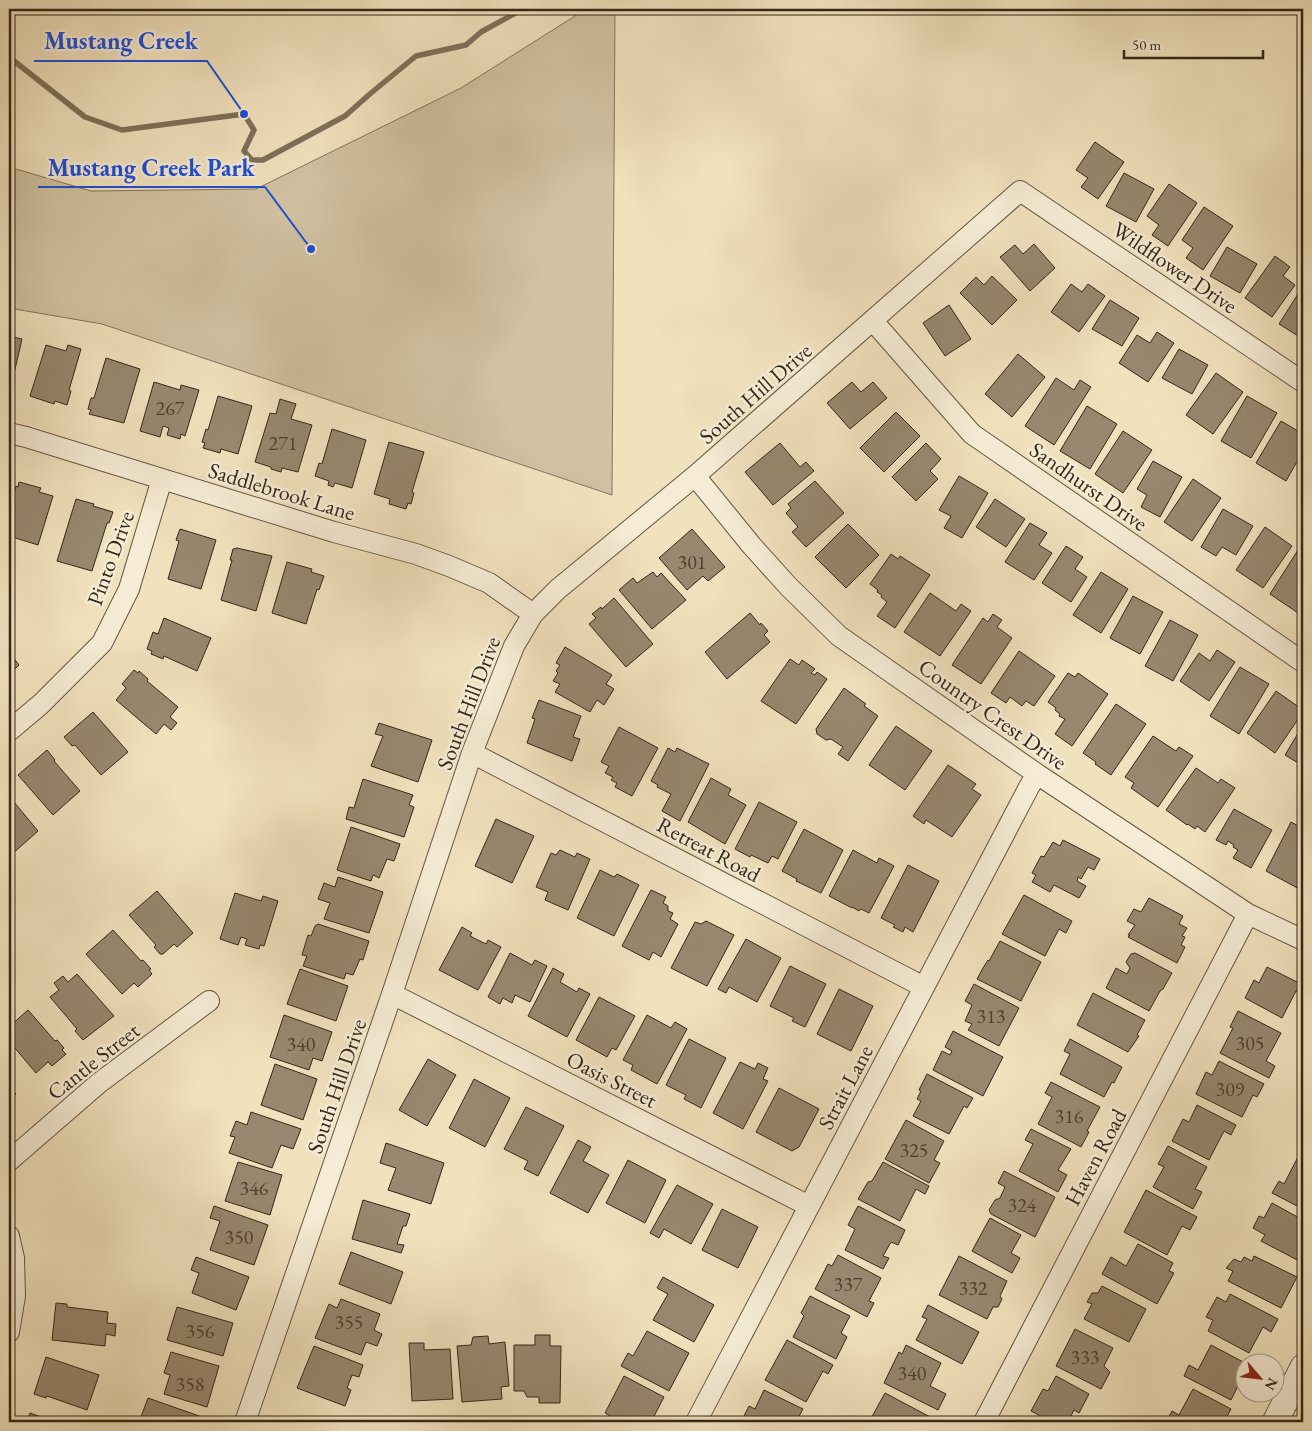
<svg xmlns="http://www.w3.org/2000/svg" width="1312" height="1431" font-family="'EB Garamond',serif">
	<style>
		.green { fill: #d1c2a2; stroke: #83745e }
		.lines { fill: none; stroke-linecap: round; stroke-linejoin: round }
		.stream { stroke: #7f715a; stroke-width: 5.5 }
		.building { fill: #97886f; stroke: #352719 }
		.minor-casing { stroke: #645642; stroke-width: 22 }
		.tertiary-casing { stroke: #645642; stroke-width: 27 }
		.minor { stroke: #f6ecd5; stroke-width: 20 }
		.tertiary { stroke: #f6ecd5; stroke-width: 25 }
		.labels { text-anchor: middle; stroke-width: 5; stroke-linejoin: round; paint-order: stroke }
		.number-label { font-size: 20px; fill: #4e3f2e }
		.street-label { font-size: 22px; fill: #352719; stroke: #f6ecd5 }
		.leader { fill: none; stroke: #1d4ed8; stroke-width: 2 }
		.callout-dot { fill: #1d4ed8; stroke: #f6ecd5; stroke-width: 2 }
		.callout-label { font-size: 24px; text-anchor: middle; font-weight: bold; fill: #1d4ed8; stroke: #f6ecd5; stroke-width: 5; stroke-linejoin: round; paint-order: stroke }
	</style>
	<rect width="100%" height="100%" fill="#f1e2be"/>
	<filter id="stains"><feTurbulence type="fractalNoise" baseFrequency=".004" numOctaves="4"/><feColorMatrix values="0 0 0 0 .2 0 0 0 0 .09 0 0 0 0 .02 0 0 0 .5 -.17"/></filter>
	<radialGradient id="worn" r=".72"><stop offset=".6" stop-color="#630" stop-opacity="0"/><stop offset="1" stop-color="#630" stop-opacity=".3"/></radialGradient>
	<path class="green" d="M586 9H615L612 495 102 324 9 308V167L91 191 256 189 461 88Z"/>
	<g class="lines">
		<path class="stream" d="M9 57 85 117 122 130 244 114 254 130 244 151 252 160H263L345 116 371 93 416 56 466 45 481 32 523 9"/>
	</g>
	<path class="building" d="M1095 142 1124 162 1098 199 1081 187 1088 178 1076 170Z
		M1124 173 1154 189 1136 222 1106 206Z
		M1169 184 1197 203 1168 246 1152 235 1159 225 1147 216Z
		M1204 207 1233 226 1203 270 1186 258 1193 248 1182 240Z
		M1034 244 1055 268 1030 291 1000 257 1015 245 1023 254Z
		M1227 247 1257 264 1240 293 1210 276Z
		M1275 256 1290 267 1283 276 1295 285 1272 317 1245 298Z
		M992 276 1017 300 992 325 960 293 976 277 984 285Z
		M1071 284 1082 292 1088 284 1105 296 1079 332 1051 312Z
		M1303 286V339L1279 324Z
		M1110 300 1139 318 1122 346 1092 329Z
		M949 305 971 339 945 356 923 323Z
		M1157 332 1174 343 1148 382 1119 363 1137 335 1150 343Z
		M9 336 22 339 10 391H9Z
		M46 345 66 351 68 345 81 349 69 390 71 391 67 405 55 401 54 404 30 396Z
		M1179 349 1208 365 1192 394 1162 378Z
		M1018 354 1045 377 1012 417 985 394Z
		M106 358 140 369 124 423 89 414 91 410 88 409 91 398H94Z
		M1216 373 1243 392 1213 434 1186 415Z
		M1056 378 1074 390 1080 380 1091 387 1054 445 1025 426Z
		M154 382 180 390 181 385 199 390 185 436 181 434 180 439 167 435 169 428 163 426 160 437 140 431Z
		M852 382 861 392 873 382 887 398 850 429 827 403Z
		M218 396 252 406 238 454 221 449 220 453 203 448 205 443 202 442 206 429 208 430Z
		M1247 396 1277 413 1251 458 1221 441Z
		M280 399 296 404 291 419 312 425 298 472 282 468 281 472 271 469V467L255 462 270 413 276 414Z
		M1087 406 1117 424 1090 469 1060 451Z
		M896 412 920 436 884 472 860 448Z
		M1281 421 1303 434V451L1286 481 1256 463Z
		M332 429 366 440 352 488 335 483 333 487 328 485 329 481 315 476 319 463 322 464Z
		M1123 431 1152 450 1123 493 1095 474Z
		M389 442 424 452 412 492 414 493 411 504 408 503 406 509 389 504 390 499 374 494Z
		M780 443 800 467 806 462 814 471 773 505 745 472Z
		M926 443 941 459 930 471 938 479 916 501 892 477Z
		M1153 461 1182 477 1160 517 1141 507 1147 495 1137 489Z
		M1303 469V483L1297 479Z
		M959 476 988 493 962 538 944 528 951 516 939 510Z
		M1193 479 1221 498 1192 541 1164 522Z
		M815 481 844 513 806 547 792 532 798 527 786 513 791 508 788 504Z
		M19 482 41 488 39 492 53 496 38 545 9 536V519L14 501 12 500 16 486 18 487Z
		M76 499 94 504 93 506 113 512 109 523H107L92 571 57 561Z
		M995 499 1025 519 1006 547 976 527Z
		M1223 509 1253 526 1236 555 1222 547 1216 556 1201 547Z
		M1030 523 1047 533 1039 545 1052 553 1034 580 1005 562Z
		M848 524 879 555 846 588 815 557Z
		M1265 527 1292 546 1263 588 1236 570Z
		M180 529 216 540 201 589 168 579 179 541 176 540Z
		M692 529 725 567 708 581 703 576 687 590 659 558Z
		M1066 546 1083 557 1075 569 1087 577 1071 602 1042 583Z
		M237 548 272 556 256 611 221 600 232 560H230L233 549Z
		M1298 550 1303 554V605L1298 613 1270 594Z
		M891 554 898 559 900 556 930 575 895 628 877 616 887 602 881 597 882 595 877 592 878 590 870 584Z
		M287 562 312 569 311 572 324 576 319 590 317 589 306 624 272 613Z
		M653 572 657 577 661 573 686 600 652 629 619 590 633 578 637 583Z
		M1101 572 1128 589 1101 633 1073 615Z
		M930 593 956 611 961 604 971 611 940 656 904 632Z
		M1133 596 1163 612 1140 654 1110 638Z
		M614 598 653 644 626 667 589 624 596 618 592 614 601 607 602 609Z
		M750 613 760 625 761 623 768 631 764 635 770 642 727 679 705 652Z
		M993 614 1002 620 997 627 1012 638 981 684 952 665 983 618 988 622Z
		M164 618 211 638 197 671 164 656 163 659 151 654 152 651 147 649 153 632 158 634Z
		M1170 620 1198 635 1173 681 1145 666Z
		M565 647 612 675 606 684 614 689 604 705 597 700 590 712 555 692 560 684 553 681 558 673 556 671 560 665 556 663Z
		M1217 650 1235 662 1209 701 1180 681 1199 653 1210 661Z
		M1019 651 1055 676 1034 706 1026 701 1022 706 1010 697 1006 703 991 693Z
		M12 656 19 665 9 675V659Z
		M790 659 799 665 802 660 815 669 811 673 815 675 817 672 827 679 796 724 761 701Z
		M1240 667 1269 684 1239 734 1210 716Z
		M134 670 138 673 139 671 148 679 147 681 178 707 170 717 177 723 171 730 164 724 156 734 116 700 126 688 122 684Z
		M1068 673 1075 677 1078 673 1108 694 1072 746 1055 734 1065 719 1059 716 1060 714 1055 710 1056 708 1048 702Z
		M844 688 866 704 864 706 878 716 848 761 838 754 843 747 831 739 826 740 817 734 816 729Z
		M1276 691 1303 710V712L1275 753 1247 733Z
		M539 700 581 716 573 737 580 739 572 761 527 743 535 719 532 718Z
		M1116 704 1146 724 1111 775 1095 764 1096 762 1083 753Z
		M93 712 128 752 101 775 75 745 72 746 64 737Z
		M379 723 432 740 418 782 371 766 383 736 375 734Z
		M1303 725V766L1285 755Z
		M896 726 932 751 905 790 869 765Z
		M619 727 658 748 632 796 615 787 617 783 611 780 613 777 605 773 609 766 601 762Z
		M1153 736 1176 751 1179 747 1193 756 1158 807 1131 788 1134 783 1125 777Z
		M668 748 675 752 677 748 709 764 680 821 662 811 671 794 657 787 658 785 651 781Z
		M47 750 55 760 54 761 80 791 53 815 18 775Z
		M948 765 976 784 972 789 981 795 952 837 926 820 924 824 913 816Z
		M1196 768 1218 783 1221 779 1235 788 1205 832 1197 826 1195 829 1188 824 1187 825 1166 810Z
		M711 778 731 789 728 795 746 805 725 844 688 822Z
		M363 779 413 795 409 805 414 807 404 837 346 819 349 807 354 808Z
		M9 796 38 831 11 855 9 853Z
		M759 802 797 822 778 859 772 856 768 863 751 855 750 857 735 849Z
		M1234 809 1272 830 1251 868 1233 858 1238 850 1233 847 1234 845 1228 841 1226 845 1216 840Z
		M496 819 534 836 512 883 475 866Z
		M1291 822 1302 828 1298 835 1303 837V891L1266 871Z
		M351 827 400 844 394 861 387 859 379 878 373 875 371 881 337 870Z
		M804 829 843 850 821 893 796 881 797 879 782 871Z
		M1063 840 1100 859 1094 870 1088 867 1081 879 1078 877 1077 881 1086 886 1079 898 1054 885 1050 892 1032 882 1036 875 1032 873 1041 856 1044 857 1053 842 1060 846Z
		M560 850 575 857 577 853 590 859 568 910 545 900 548 892 536 887 551 853 556 855Z
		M853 850 877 863 879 858 894 866 869 913 861 909 859 911 852 907V908L829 896Z
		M908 865 939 881 913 932 905 927 903 932 893 927 895 925 881 918Z
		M600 870 614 877 617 874 639 885 614 936 577 918Z
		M338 877 383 892 369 933 324 919 330 903 318 899 324 883 335 887Z
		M651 890 666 897 663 903 668 906V911L673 913 670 919 678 924 661 957 653 952 649 960 622 946Z
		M157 891 193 933 177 947 174 944 163 954H160L154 947 156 945 129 915Z
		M235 893 261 901 263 896 278 901 264 946 260 945 259 949 245 945 247 939 241 937 238 945 220 939Z
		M1024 895 1072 921 1066 933 1059 929 1045 956 1002 934Z
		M1149 898 1183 916 1179 924 1187 928 1182 936 1185 937 1181 945 1185 947 1177 963 1128 937 1130 935H1128L1135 925 1127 921 1134 909 1141 912Z
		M706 921 734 935 707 986 671 968 695 922 701 924Z
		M318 924 369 941 363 960 360 959 353 975 346 973 344 979 303 966 307 956 302 955 308 935 311 936 315 926Z
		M462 927 472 933 470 936 486 944 488 940 501 947 478 990 439 970Z
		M113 930 141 961 143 960 151 969 149 970 152 974 138 987 134 983 122 994 86 954Z
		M746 939 781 958 757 1002 729 987 726 993 718 989Z
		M1000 941 1041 962 1021 1001 977 979 983 968 988 960 989 961Z
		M510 953 532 965 535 960 547 966 530 1002 515 995 512 1003 503 998 500 1004 488 997Z
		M1135 953 1172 973 1163 989 1160 991 1149 1011 1106 988 1116 968 1127 974 1130 968 1126 962 1131 954Z
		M790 966 826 984 805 1027 792 1021 794 1018 770 1006Z
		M1267 967 1303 985V994L1296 991 1282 1018 1245 998 1254 980 1259 983Z
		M553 968 564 974 560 982 577 992 579 988 590 994 567 1037 528 1016Z
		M300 969 348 986 336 1021 287 1004Z
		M77 974 114 1016 83 1040 75 1031 77 1029 50 997 59 990 54 983 63 976 68 982Z
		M974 984 1019 1008 999 1046 968 1030 972 1024 965 1021 972 1005 965 1001Z
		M839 989 873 1006 851 1051 817 1034Z
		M1093 993 1145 1020 1137 1035 1139 1036 1128 1052 1077 1025Z
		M599 997 635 1016 616 1050 612 1048 607 1057 576 1040Z
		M28 1010 55 1041 57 1040 64 1048 62 1050 66 1054 52 1066 48 1062 36 1073 9 1041V1027Z
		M1238 1011 1281 1033 1266 1061 1275 1066 1269 1078 1220 1053 1233 1028 1230 1027Z
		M284 1015 332 1032 322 1061 313 1058 309 1070 270 1057Z
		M647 1015 671 1028 675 1022 687 1029 657 1084 631 1070 633 1065 623 1060Z
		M953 1031 1003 1057 983 1096 933 1070 942 1051 950 1055 952 1051 945 1047Z
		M689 1039 726 1058 701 1108 684 1099 686 1095 666 1085Z
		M1070 1039 1122 1067 1114 1083 1112 1082 1104 1097 1060 1074 1070 1054 1064 1051Z
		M428 1059 456 1075 427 1126 399 1110Z
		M1219 1061 1264 1084 1257 1097 1253 1095 1242 1117 1196 1094 1206 1072 1212 1075Z
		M740 1062 755 1069 758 1063 768 1068 763 1079 768 1081 743 1129 713 1113Z
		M275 1064 317 1079 303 1120 261 1105Z
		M927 1074 973 1098 967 1108 964 1106 949 1134 913 1116 921 1101 917 1099 921 1091 919 1090Z
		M474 1079 510 1098 485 1147 449 1128Z
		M1051 1082 1100 1107 1087 1131 1089 1132 1081 1147 1038 1124 1052 1097 1045 1093Z
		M9 1086 16 1094 9 1101Z
		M779 1088 819 1109 799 1147 792 1151 756 1132Z
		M1197 1105 1236 1125 1231 1135 1224 1131 1209 1160 1172 1141 1183 1119 1189 1122Z
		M526 1107 564 1126 538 1176 524 1169 528 1161 504 1149Z
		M251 1112 301 1129 293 1149 281 1145 272 1168 229 1153 235 1137 230 1136 236 1121 247 1125Z
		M906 1120 944 1141 934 1160 940 1163 929 1183 885 1159Z
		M1031 1129 1071 1149 1058 1170 1067 1175 1058 1192 1019 1171 1033 1144 1025 1140Z
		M578 1140 591 1147 583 1161 609 1175 588 1213 550 1193Z
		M386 1143 444 1163 431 1204 388 1190 396 1168 380 1163Z
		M1168 1146 1207 1167 1195 1189 1202 1192 1193 1209 1153 1187 1164 1167 1158 1164Z
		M1298 1157 1303 1159V1209L1272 1193 1279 1181 1284 1184Z
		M628 1160 666 1180 645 1223 606 1203Z
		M238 1162 282 1175 270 1215 225 1201Z
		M883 1162 929 1186 925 1194 916 1189 900 1221 858 1199 868 1182 872 1181Z
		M1004 1171 1055 1197 1035 1237 991 1214 989 1210 995 1200 1000 1198 1005 1187 998 1183Z
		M677 1185 713 1204 691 1244 664 1229 659 1238 650 1233Z
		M1146 1190 1197 1217 1190 1230 1182 1226 1167 1255 1124 1232Z
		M363 1200 410 1214 406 1226H403L397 1244 404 1245 401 1253 352 1239Z
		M1272 1203 1303 1220V1263L1261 1241 1265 1235 1253 1228 1259 1216 1264 1218Z
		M214 1206 268 1225 254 1265 210 1250 220 1221 210 1218Z
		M858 1206 905 1230 898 1245 891 1242 883 1256 889 1258 883 1269 845 1250 855 1229 848 1225Z
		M722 1209 758 1227 738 1268 702 1250Z
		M990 1218 1021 1235 1011 1253 1020 1258 1012 1273 972 1251Z
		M1138 1244 1173 1263 1169 1271 1174 1273 1157 1304 1102 1274 1111 1257 1126 1266Z
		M351 1252 403 1272 391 1304 339 1284Z
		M838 1255 881 1278 869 1301 874 1303 867 1317 815 1289 828 1264 832 1266Z
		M959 1256 1007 1281 1000 1296 1002 1299 998 1307H993L987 1319 939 1295Z
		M1254 1256 1297 1277 1281 1308 1228 1281 1233 1271 1226 1268 1234 1259 1241 1262 1244 1257 1252 1261Z
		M196 1257 249 1277 236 1310 192 1293 199 1273 191 1270Z
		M663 1277 714 1305 694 1342 653 1320 668 1294 657 1288Z
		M1102 1286 1146 1309 1129 1342 1084 1319 1092 1304 1087 1302 1092 1293H1098Z
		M1230 1294 1278 1319 1271 1332 1263 1327 1249 1353 1208 1331 1213 1320 1206 1317 1217 1297 1226 1302Z
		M810 1296 850 1316 841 1333 847 1337 836 1359 793 1337 804 1316 801 1313Z
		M341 1299 380 1314 374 1330 382 1334 377 1346 366 1342 361 1355 315 1338 329 1304 337 1308Z
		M56 1303 67 1304V1307L108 1312 107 1323 116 1324 115 1336 106 1334 105 1346 52 1340Z
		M928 1305 979 1332 962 1364 916 1340 927 1319 922 1317Z
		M177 1307 233 1323 223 1356 167 1340Z
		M1075 1329 1113 1348 1104 1366 1110 1372 1101 1389 1056 1366Z
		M647 1331 689 1353 669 1391 621 1366 628 1353 633 1356Z
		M535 1335H550V1346H561L560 1403H539V1397H527L524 1391H514V1345H535Z
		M488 1336 489 1344 505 1342 509 1386 501 1387 502 1399 462 1402 457 1346 471 1345 473 1337Z
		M787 1340 833 1365 828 1374 823 1371 806 1402 765 1380Z
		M409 1343H424V1350L450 1349 453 1399 412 1401Z
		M906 1345 941 1363 930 1386 946 1394 938 1410 884 1383 899 1352 902 1354Z
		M1211 1345 1247 1364H1244V1374L1231 1400 1184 1376 1189 1365 1198 1370Z
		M314 1346 363 1365 359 1377 352 1375 347 1388 351 1390 345 1406 297 1388Z
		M171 1352 219 1366 207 1407 164 1394 170 1375 164 1373Z
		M46 1357 99 1375 87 1410 47 1396 46 1398 34 1394Z
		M624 1376 664 1397 651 1422H622L605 1413Z
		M1056 1376 1089 1394 1079 1413 1074 1410 1068 1422H1052L1031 1411 1043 1389 1048 1391Z
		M1193 1389 1231 1409 1224 1422 1216 1419 1215 1422H1166L1172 1411 1179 1415Z
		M764 1390 803 1409 796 1422H741L749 1406 755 1409Z
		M885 1393 934 1419 932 1422H869Z
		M148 1398 202 1417 200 1422H139Z
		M30 1413 41 1417 40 1420 47 1422H27Z"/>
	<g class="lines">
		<g class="minor-casing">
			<path id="minor" d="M873 321 972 434 1303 662
				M9 433 26 437 334 532 416 554 449 566 489 583 533 614
				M695 476 752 546 789 587 839 636 1037 774 1248 914 1303 940
				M9 731 41 704 102 643 129 589 162 479
				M472 753 924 987
				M392 994 809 1206
				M9 1161 99 1083 209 1001
				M9 1236 14 1258 15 1296 9 1332
				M245 1422 392 994 472 753 514 646 533 614 558 589 695 476 1020 191 1303 382
				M696 1422 1029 787 1037 774
				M984 1422 1248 914"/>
		</g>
		<g class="tertiary-casing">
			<path id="tertiary" d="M1275 1422 1303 1367"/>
		</g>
		<use href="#minor" class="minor"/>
		<use href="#tertiary" class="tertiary"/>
	</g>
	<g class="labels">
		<g class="number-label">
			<text x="170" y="415">267</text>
			<text x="283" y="450">271</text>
			<text x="692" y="569">301</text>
			<text x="991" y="1023">313</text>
			<text x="1250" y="1050">305</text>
			<text x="301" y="1051">340</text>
			<text x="1230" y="1096">309</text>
			<text x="1069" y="1123">316</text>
			<text x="914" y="1157">325</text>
			<text x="254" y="1195">346</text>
			<text x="1022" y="1212">324</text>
			<text x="239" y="1244">350</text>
			<text x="848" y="1291">337</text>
			<text x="973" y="1295">332</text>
			<text x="349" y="1329">355</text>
			<text x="200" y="1338">356</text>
			<text x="1085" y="1364">333</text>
			<text x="912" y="1380">340</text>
			<text x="190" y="1391">358</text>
		</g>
		<g class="street-label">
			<text transform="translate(1175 267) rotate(34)" y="8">Wildflower Drive</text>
			<text transform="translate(755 393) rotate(-41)" y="8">South Hill Drive</text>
			<text transform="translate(1089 486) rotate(35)" y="8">Sandhurst Drive</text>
			<text transform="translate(282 491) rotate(17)" y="8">Saddlebrook Lane</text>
			<text transform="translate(110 558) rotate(-70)" y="8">Pinto Drive</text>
			<text transform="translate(468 703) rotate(-69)" y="8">South Hill Drive</text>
			<text transform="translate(993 714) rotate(35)" y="8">Country Crest Drive</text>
			<text transform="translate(709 849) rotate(28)" y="8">Retreat Road</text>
			<text transform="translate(93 1061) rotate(-38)" y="8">Cantle Street</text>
			<text transform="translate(612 1079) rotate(27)" y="8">Oasis Street</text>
			<text transform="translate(336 1086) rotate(-71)" y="8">South Hill Drive</text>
			<text transform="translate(845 1087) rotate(-62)" y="8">Strait Lane</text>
			<text transform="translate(1095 1157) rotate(-62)" y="8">Haven Road</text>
		</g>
	</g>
	<path class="leader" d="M244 114L207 61H34M311 249L265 187H38"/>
	<g class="callout-dot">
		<circle cx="244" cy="114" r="5"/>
		<circle cx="311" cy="249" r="5"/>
	</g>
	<g class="callout-label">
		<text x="121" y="49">Mustang Creek</text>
		<text x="151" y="176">Mustang Creek Park</text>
	</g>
	<rect width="1312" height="1431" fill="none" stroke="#f1e2be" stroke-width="30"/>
	<rect x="10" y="10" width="1292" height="1411" fill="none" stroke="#352719" stroke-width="2.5"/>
	<rect x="15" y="15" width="1282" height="1401" fill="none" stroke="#352719"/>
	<g transform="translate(1260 1378) rotate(118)"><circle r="24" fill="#f6ecd5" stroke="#a99d8a"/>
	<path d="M0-4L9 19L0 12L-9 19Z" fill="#8f2418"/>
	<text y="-8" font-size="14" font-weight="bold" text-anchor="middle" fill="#352719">N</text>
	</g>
	<path d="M1124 50v8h139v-8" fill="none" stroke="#352719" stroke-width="2.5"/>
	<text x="1132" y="50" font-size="15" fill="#352719" stroke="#f6ecd5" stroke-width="4" paint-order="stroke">50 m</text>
	<rect width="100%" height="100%" filter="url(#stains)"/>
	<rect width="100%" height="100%" fill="url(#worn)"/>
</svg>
